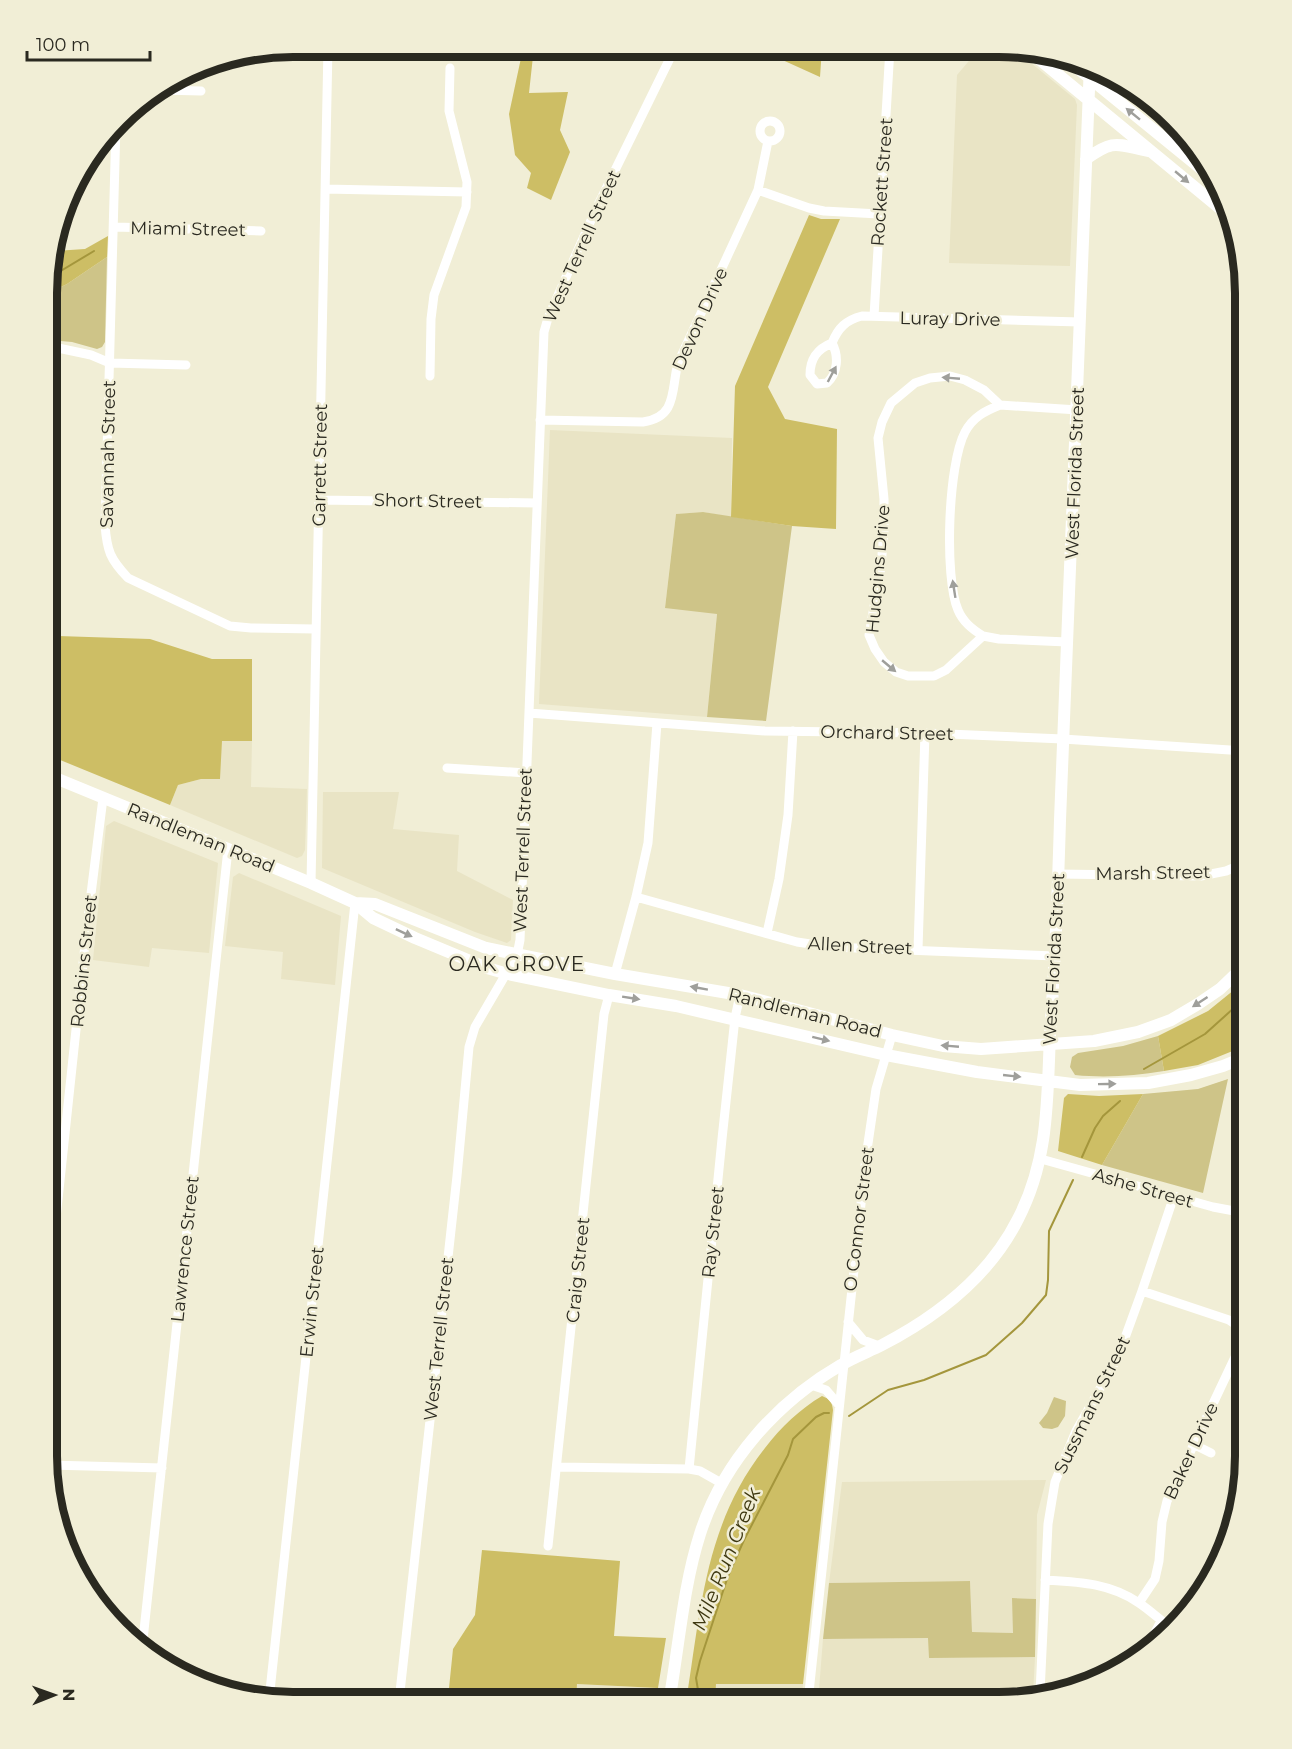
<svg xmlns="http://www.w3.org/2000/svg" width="1292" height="1749" font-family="Montserrat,sans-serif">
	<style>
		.built { fill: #e9e4c5 }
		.green { fill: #cec488 }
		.forest { fill: #cdbe65 }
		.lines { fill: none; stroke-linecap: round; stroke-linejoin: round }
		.stream { stroke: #a4963c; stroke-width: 2 }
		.minor { stroke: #fff; stroke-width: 9 }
		.major { stroke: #fff; stroke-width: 12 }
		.oneway { fill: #9f9f9b }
		.labels { text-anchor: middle; stroke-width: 5; stroke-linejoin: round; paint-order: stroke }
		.street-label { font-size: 18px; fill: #2a2920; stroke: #f1eed6 }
		.neighbourhood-label { font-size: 20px; letter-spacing: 1.5px; fill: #2a2920; stroke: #f1eed6 }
		.water-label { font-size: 20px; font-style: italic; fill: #3d3710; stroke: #f1eed6 }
		.rim { fill: none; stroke: #2a2920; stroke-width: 8 }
	</style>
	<rect width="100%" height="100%" fill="#f1eed6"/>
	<path class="built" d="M979 49H1014L1075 99 1077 105 1070 266 949 263 957 75Z
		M1103 71 1149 97 1177 131 1176 135 1115 85 1110 83 1105 77Z
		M550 430 732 438 731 517 703 512 676 514 665 607 717 613 707 717 539 704Z
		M48 636H58V700L48 736Z
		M222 741H252L251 787 307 789 305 850 302 856 297 858 170 805 178 785 201 779Z
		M323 792H399L393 829 459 835 457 871 513 900 511 940 507 943 475 932 322 868Z
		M114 821 218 863 209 953 152 948 149 967 93 960 106 826Z
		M239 873 341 916 335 985 281 979 283 952 225 946 233 877Z
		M1046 1480 1037 1515 1036 1599 1013 1598V1633L972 1632 970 1581 829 1583 842 1482Z
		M929 1638V1658L1035 1657 1033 1695 1000 1702H818L823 1639Z
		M577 1684 658 1688 656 1702 576 1701Z
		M716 1684H803L801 1702H715Z"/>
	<path class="green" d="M107 257 105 342 102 347 97 349 72 342 49 340V293L67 284Z
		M703 512 792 526 766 721 707 717 717 614 665 608 676 514Z
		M1158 1036 1164 1071C1134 1076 1105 1078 1075 1075L1070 1067 1072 1057 1078 1053 1123 1046Z
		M1228 1079 1203 1193 1102 1165 1143 1094 1198 1089Z
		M1054 1397 1066 1401 1065 1416 1058 1427 1052 1429 1043 1428 1039 1423 1047 1413Z
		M970 1581 972 1632 1013 1633 1012 1598 1036 1599 1035 1657 929 1658 928 1638 823 1639 829 1583Z"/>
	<path class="forest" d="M519 47H534L529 93 568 92 560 130 570 152 551 200 527 188 531 173 515 155 509 114 521 58Z
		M756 48H822L820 77Z
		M809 215 821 219H840L768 387 785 419 837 429 836 529 792 526 731 517 735 386Z
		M108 236 107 257 67 284 49 293V266L55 251 85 249Z
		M58 636 150 639 212 659H252V741H222L220 779H201L178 785 170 805 48 755V736L58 700Z
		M1245 981V1046L1198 1065 1164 1071 1158 1036 1208 1011Z
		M1068 1094 1099 1096 1143 1094 1102 1165 1058 1151 1064 1098Z
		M822 1396C830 1399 832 1402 833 1410L803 1684H716L715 1702H686C701 1609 705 1524 765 1448 781 1427 800 1409 822 1396Z
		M482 1550 620 1561 614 1636 666 1638 658 1688 577 1684 576 1701H521L520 1698H448L453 1649 475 1615Z"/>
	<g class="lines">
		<path class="stream" d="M49 278 94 251
			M1144 1069 1205 1034 1245 998
			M1082 1157 1095 1128 1103 1116 1120 1101
			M849 1416 888 1390 924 1380 986 1355 1022 1323 1046 1295 1048 1280 1049 1231 1073 1180
			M700 1702 696 1678 700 1661 728 1576 744 1540 788 1455 793 1439 816 1417 824 1413H829"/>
		<path class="minor" d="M160 90 201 91
			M760 131a10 10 0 1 1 20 0a10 10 0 1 1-20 0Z
			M116 125 105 525C107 551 110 559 128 578L230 626 251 628 315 629
			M325 189 467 192
			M758 190 809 208 824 211 879 214
			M114 227 261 231
			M874 316 890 48
			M832 343C817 349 810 359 810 375L817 384 827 383C838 373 839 356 832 343 838 328 846 320 862 316L1080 322
			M48 348H58L91 355 110 363 186 365
			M430 376 431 319 434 295 466 207 467 182 449 111 450 68
			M540 420 643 422C678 417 671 389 678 363L758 190 768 141
			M319 500 537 503
			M983 636C972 629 963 622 958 610 944 577 948 464 965 432 973 417 985 411 1000 405
			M1067 642 999 639 983 636 946 670 934 676H908L896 672 884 662 875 649 869 635 881 567 884 530V499L878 438 882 422 891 403 915 383 930 378 950 376 965 380 984 390 1000 405 1078 410
			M529 713 765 731 925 733 1063 739 1245 751
			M447 768 526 773
			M1058 874 1201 876 1226 871 1245 863
			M311 883 328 47
			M636 897 797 942 831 947 1055 956
			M767 933 779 879 788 815 793 731
			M918 949 925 733
			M615 974 636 897 648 843 657 723
			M1041 1159 1213 1207 1245 1213
			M1142 1291 1229 1320 1245 1331
			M47 1303 87 926 103 798
			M848 1322 863 1340 879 1346
			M811 1385 826 1390 839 1405
			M1193 1444 1211 1453
			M49 1465 162 1468
			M558 1467 689 1469 700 1471 723 1484
			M689 1469 722 1139 735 1018 740 995
			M548 1546 604 1014 609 995
			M1045 1580C1079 1582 1110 1583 1139 1603 1151 1611 1161 1621 1173 1629
			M1139 1603 1155 1579 1159 1561 1162 1522 1167 1501 1245 1336
			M1158 1644 1152 1638 1161 1621
			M142 1649 228 849
			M1040 1693 1048 1524 1055 1482 1076 1431 1118 1357 1142 1291 1174 1196
			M269 1700 355 903
			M399 1701 457 1176 469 1047 475 1027 517 955 520 940 544 332 548 318 596 209 675 48
			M808 1702 866 1157 876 1089 892 1035"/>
		<path class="major" d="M1027 49 1227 214
			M1064 57 1220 184
			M1086 159C1115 138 1117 145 1149 151
			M48 775 311 883 355 903 373 918 415 938 487 968 508 974 609 995 676 1006 886 1055 977 1072 1080 1085 1148 1083 1191 1075 1223 1066 1245 1057
			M355 903 375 904 486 948 615 974 740 995 892 1035 943 1046 981 1049 1094 1041 1138 1032 1171 1020 1198 1004 1220 989 1245 965
			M669 1702C679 1646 683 1587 700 1534 723 1462 777 1402 841 1365 854 1357 868 1352 882 1345 938 1316 989 1277 1018 1219 1049 1159 1047 1101 1050 1035 1055 963 1058 891 1060 820 1070 568 1080 316 1090 64"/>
	</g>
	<defs><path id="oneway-solid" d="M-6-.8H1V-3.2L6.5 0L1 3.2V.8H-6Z" transform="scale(1.5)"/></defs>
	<g class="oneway">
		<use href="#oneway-solid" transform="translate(1133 114) rotate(-141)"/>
		<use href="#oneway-solid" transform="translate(1182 177) rotate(40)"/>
		<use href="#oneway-solid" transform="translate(832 374) rotate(-62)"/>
		<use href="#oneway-solid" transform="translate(951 378) rotate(-175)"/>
		<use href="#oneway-solid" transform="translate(954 589) rotate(-99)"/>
		<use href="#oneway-solid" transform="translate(889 666) rotate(40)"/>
		<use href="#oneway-solid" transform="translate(404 933) rotate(25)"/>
		<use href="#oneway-solid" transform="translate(699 988) rotate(-170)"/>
		<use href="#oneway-solid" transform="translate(631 998) rotate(9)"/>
		<use href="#oneway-solid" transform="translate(1200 1002) rotate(147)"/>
		<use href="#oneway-solid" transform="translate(821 1039) rotate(14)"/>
		<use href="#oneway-solid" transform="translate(950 1046) rotate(-175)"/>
		<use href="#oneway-solid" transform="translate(1012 1076) rotate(6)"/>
		<use href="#oneway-solid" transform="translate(1107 1084) rotate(-1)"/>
	</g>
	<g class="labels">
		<g class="street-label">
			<text transform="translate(882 182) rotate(-86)" y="6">Rockett Street</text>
			<text transform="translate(188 229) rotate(1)" y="6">Miami Street</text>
			<text transform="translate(582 246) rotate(-66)" y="6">West Terrell Street</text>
			<text transform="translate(700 319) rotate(-66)" y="6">Devon Drive</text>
			<text transform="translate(950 319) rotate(1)" y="6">Luray Drive</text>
			<text transform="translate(108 454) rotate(-89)" y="6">Savannah Street</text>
			<text transform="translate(320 465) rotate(-89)" y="6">Garrett Street</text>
			<text transform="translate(1075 473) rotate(-88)" y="6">West Florida Street</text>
			<text transform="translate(428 501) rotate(1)" y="6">Short Street</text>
			<text transform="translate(878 569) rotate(-85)" y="6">Hudgins Drive</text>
			<text transform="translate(887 733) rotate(1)" y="6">Orchard Street</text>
			<text transform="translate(201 838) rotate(22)" y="6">Randleman Road</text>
			<text transform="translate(523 850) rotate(-88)" y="6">West Terrell Street</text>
			<text transform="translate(1153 873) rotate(-1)" y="6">Marsh Street</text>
			<text transform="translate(860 946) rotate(3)" y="6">Allen Street</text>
			<text transform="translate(1054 959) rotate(-87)" y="6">West Florida Street</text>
			<text transform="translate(84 961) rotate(-84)" y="6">Robbins Street</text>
			<text transform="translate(805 1013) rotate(14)" y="6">Randleman Road</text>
			<text transform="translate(1143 1188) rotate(16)" y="6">Ashe Street</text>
			<text transform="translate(859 1219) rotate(-83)" y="6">O Connor Street</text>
			<text transform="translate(713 1232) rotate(-84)" y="6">Ray Street</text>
			<text transform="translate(185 1249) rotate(-84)" y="6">Lawrence Street</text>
			<text transform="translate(578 1270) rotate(-84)" y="6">Craig Street</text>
			<text transform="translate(312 1302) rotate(-84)" y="6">Erwin Street</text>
			<text transform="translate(439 1339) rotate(-84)" y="6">West Terrell Street</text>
			<text transform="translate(1092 1405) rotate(-64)" y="6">Sussmans Street</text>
			<text transform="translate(1191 1451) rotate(-65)" y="6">Baker Drive</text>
		</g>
		<g class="neighbourhood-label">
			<text x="517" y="971">OAK GROVE</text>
		</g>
		<g class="water-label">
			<text transform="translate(726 1559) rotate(-68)" y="7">Mile Run Creek</text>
		</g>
	</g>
	<path d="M0 0H1292V1749H0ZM293 57H999A236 236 0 0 1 1235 293V1456A236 236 0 0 1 999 1692H293A236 236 0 0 1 57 1456V293A236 236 0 0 1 293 57Z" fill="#f1eed6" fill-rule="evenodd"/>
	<path class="rim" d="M293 57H999A236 236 0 0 1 1235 293V1456A236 236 0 0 1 999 1692H293A236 236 0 0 1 57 1456V293A236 236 0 0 1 293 57Z"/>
	<g transform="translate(54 1695) rotate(89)" stroke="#f1eed6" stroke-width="4.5" paint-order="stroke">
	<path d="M0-4.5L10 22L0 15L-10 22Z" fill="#2a2920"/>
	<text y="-9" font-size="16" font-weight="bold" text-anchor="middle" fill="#2a2920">N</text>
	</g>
	<path d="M27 51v9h123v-9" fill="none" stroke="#2a2920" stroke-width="3"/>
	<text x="36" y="51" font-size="18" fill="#2a2920" stroke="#f1eed6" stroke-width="4.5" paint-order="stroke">100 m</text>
</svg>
